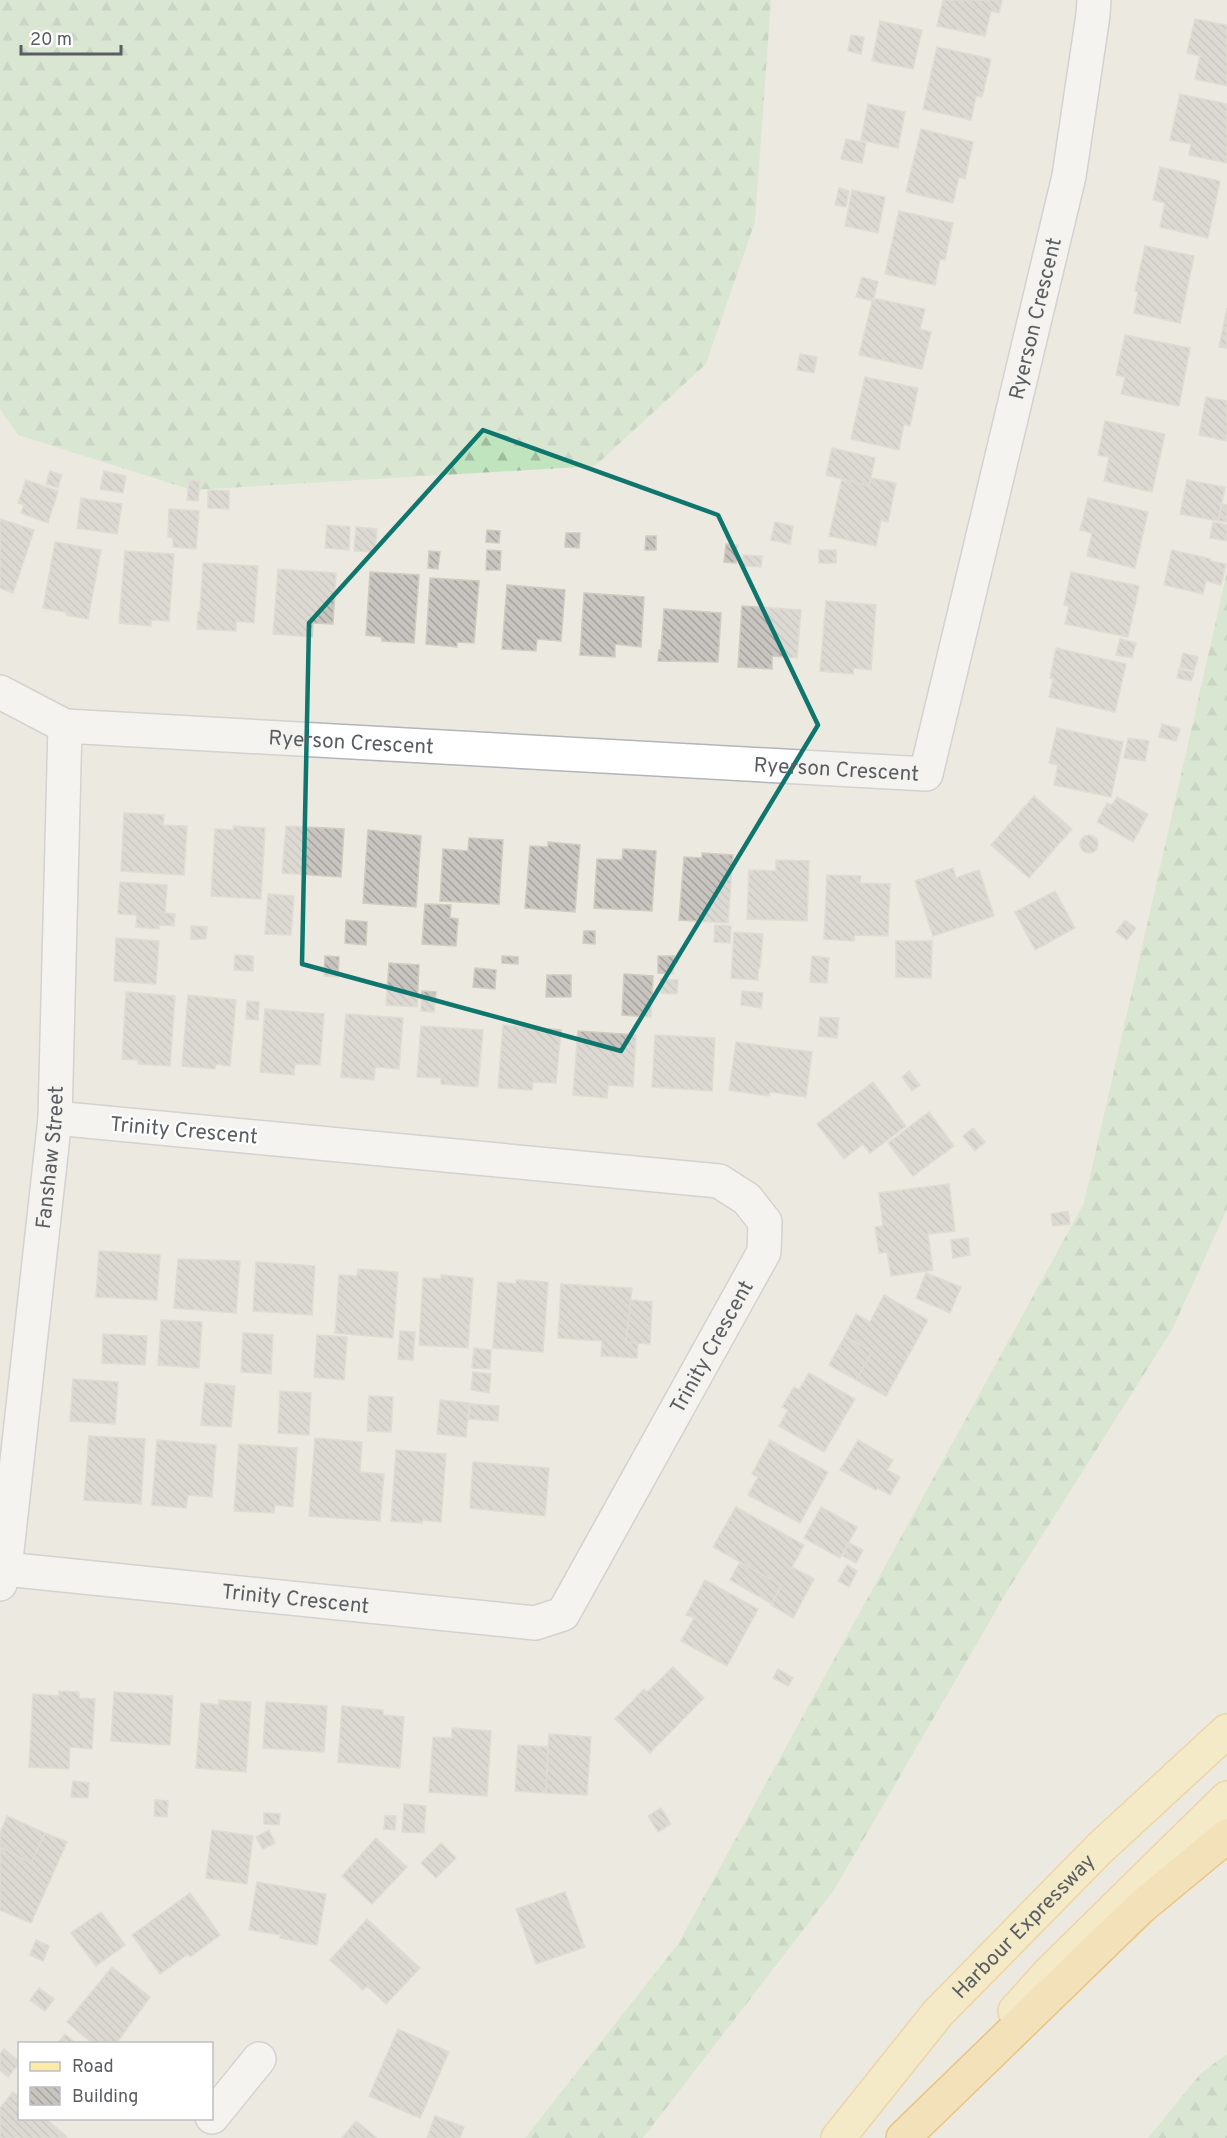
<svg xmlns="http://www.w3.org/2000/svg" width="1227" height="2138" font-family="Overpass,sans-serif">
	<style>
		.forest { fill: url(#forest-firs) }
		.building { fill: url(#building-back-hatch); stroke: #d1cbc0; stroke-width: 1.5 }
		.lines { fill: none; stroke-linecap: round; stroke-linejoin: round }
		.street-casing { stroke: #b2b5b9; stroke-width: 36 }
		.primary-casing { stroke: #edbc5a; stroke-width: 36 }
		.highway-casing { stroke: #e79606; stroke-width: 36 }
		.street { stroke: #fff; stroke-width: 33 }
		.primary { stroke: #fdeaa6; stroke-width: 33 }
		.highway { stroke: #fad88b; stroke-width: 33 }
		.marked { fill: none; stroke: #0f766e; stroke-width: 4.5; stroke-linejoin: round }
		.labels { text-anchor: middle; stroke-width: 4.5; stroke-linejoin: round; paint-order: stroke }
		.street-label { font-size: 21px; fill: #5a5e62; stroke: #fff }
	</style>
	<defs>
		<pattern id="forest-firs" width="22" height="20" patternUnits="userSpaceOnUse" patternTransform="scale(1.5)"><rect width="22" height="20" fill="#c0e4be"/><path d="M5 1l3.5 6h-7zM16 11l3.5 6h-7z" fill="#9fbc9e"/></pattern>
		<pattern id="building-back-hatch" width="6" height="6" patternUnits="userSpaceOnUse" patternTransform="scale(1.5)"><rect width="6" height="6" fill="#c8c4bf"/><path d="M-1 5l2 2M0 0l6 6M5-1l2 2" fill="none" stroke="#a5a29f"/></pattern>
	</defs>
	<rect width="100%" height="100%" fill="#ece9e1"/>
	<path class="forest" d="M0 0H771L755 222 706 364 595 466 192 490 18 435 0 409Z
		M1227 572V1209L1172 1330 1009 1588 834 1890 643 2138H525L678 1944 1084 1203Z
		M1227 2054V2138H1148L1201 2073Z"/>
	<path class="building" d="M943 0H1002L999 13 991 11 985 36 937 26Z
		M1195 19 1227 25V86L1195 79 1200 56 1187 53Z
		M880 21 922 30 913 69 872 61Z
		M851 35 864 37 861 54 848 51Z
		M937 47 991 59 982 97 976 96 971 120 923 109Z
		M1180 94 1227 104V163L1189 155 1191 144 1170 140Z
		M868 104 905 112 898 148 861 140Z
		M921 129 973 142 965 179 959 177 953 203 906 192Z
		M846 139 866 143 862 163 841 159Z
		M1160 167 1220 181 1208 238 1160 227 1165 203 1153 200Z
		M839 188 849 191 846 207 835 205Z
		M852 190 885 197 878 233 845 226Z
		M899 211 953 223 945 260 940 259 935 285 885 274Z
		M1145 246 1194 256 1180 323 1134 313 1138 292 1135 291Z
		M862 277 878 282 873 301 856 297Z
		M873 298 925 309 920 329 931 332 922 369 859 355Z
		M1227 308V348L1219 347Z
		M1125 335 1190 348 1179 406 1121 394 1125 377 1116 375Z
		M800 354 817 357 814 373 797 370Z
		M865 377 918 388 910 426 904 424 899 450 851 439Z
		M1206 397 1227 401V441L1199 435Z
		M1105 421 1165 434 1152 492 1104 481 1109 457 1098 455Z
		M832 448 875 458 869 486 826 475Z
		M50 471 62 475 58 488 46 484Z
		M104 471 126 476 123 493 100 489Z
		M871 478 896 483 888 522 881 520 876 546 829 536 842 479 869 486Z
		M26 480 58 491 48 523 21 513 24 505 18 503Z
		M189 480 200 481 198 501 187 500Z
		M1187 480 1225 487 1218 521 1180 514Z
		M208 490 229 491V509L208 508Z
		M81 498 122 504 117 534 77 528Z
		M1088 498 1148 512 1135 568 1087 556 1092 533 1080 530Z
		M1222 504 1227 505V522L1219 521Z
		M169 509 199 511 196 549 173 547V538L168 537Z
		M0 519 34 530 13 593 0 588Z
		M775 522 793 526 790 544 771 540Z
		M1213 522 1227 525V541L1210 538Z
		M327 525 350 527 349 550 325 548Z
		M356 527 377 529 375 552 354 551Z
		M487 530 500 531 499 543 486 542Z
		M566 533H580L579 548 565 547Z
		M646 536H656V550H645Z
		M55 542 101 550 88 619 66 615V612L43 608Z
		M726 544 738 545 736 563 724 562Z
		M487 550 501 551 500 570H486Z
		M819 550H836V563H819Z
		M1172 550 1211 559 1210 561 1226 564 1221 585 1206 581 1203 594 1164 585Z
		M125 551 174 554 169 621 151 620V626L119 623Z
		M429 551 440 552 438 569 428 568Z
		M743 555 762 556 761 567 743 566Z
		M203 563 258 566 254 623 236 621V631L197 629 198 612H200Z
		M278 569 336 573 333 624 313 623 312 637 273 634Z
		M370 572 419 575 414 643 382 641V637L366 635Z
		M1071 572 1139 586 1128 637 1065 624 1069 606 1064 605Z
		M430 578 479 581 474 643 457 642V647L426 644Z
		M507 585 565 590 561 641 537 639 536 651 502 649Z
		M584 593 644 597 641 647 615 644V657L580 655Z
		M826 601 876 605 871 670 854 668 853 674 820 671Z
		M742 606 801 610 797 658 772 656V669L738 667Z
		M664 609 721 613 718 662 658 661 659 650 661 651Z
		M1120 639 1136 643 1132 658 1116 655Z
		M1056 648 1126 664 1115 712 1049 697 1053 679 1050 678Z
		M1183 653 1198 657 1194 671 1180 667Z
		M1179 669 1194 673 1191 681 1177 678Z
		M1162 724 1180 729 1176 741 1159 737Z
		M1057 728 1123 742 1111 797 1054 785 1058 765 1049 763Z
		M1128 738 1149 741 1145 761 1124 758Z
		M1034 796 1072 829 1029 878 991 845Z
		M1117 797 1148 814 1133 842 1097 822 1107 803 1112 805Z
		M124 813 164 815 163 825 187 826 184 875 121 871Z
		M234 826 265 828 261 899 211 896 215 829 233 830Z
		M286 826 344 829 341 877 282 873Z
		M368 830 421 836 416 907 363 903Z
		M1080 844a9 9 0 1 1 18 0a9 9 0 1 1-18 0Z
		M469 838 503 840 499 904 440 901 443 849 468 851Z
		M548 842 580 845 575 912 525 908 530 846 548 847Z
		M623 849 656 851 652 911 594 908 597 859 622 860Z
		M702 853 733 855 728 923 679 920 684 857 702 858Z
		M776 860 809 861 807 921 747 919 749 870 776 871Z
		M953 868 956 878 979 870 994 916 933 936 915 881Z
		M827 875 861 876 860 883 890 884 888 936 855 935 854 941 824 939Z
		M120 882 167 885 165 913 175 914 174 926 159 925V929L136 927 137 915 118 914Z
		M1055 891 1075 928 1035 950 1015 912Z
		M268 894 294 896 291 935 265 934Z
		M425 904 451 905 450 918 458 919 456 946 422 944Z
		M346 920 367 922 366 945 345 943Z
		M1125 920 1136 928 1127 940 1116 932Z
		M715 925 731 926 730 943 714 942Z
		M191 926 207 927 206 939H191Z
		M584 931H595V944L583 943Z
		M734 932 763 934 760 968H758V980L731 978Z
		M116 938 159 941 156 984 114 981Z
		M896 941H932L931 978 896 977Z
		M235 955 253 956V971L234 970Z
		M325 956 339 957 338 977 324 976Z
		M502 956 518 957V964L502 963Z
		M658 956H674L673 974 658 973Z
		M812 956 829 958 827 983 810 982Z
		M389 963 419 965 417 1007 386 1005Z
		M475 968 496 970 495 989 473 987Z
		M624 974 653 976 651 1017 622 1015Z
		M547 975H571V997H546Z
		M661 979 678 980 677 994 661 993Z
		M422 991 436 992 434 1012 421 1011Z
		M742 991 763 993 761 1008 741 1005Z
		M126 992 175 996 170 1066 138 1064V1060L122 1059Z
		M188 995 236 1000 230 1066 216 1064 215 1069 182 1066Z
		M247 1001 259 1002 258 1020 246 1019Z
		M265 1009 324 1014 320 1065 295 1064 294 1075 260 1072Z
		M346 1014 403 1018 399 1069 375 1067 374 1080 341 1077Z
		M820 1017 839 1018 837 1038 818 1036Z
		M503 1025 561 1030 556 1083 533 1082 532 1090 498 1088Z
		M421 1026 483 1030 478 1087 441 1084V1078L417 1077Z
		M578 1031 636 1035 633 1087 608 1085 607 1098 573 1095Z
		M655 1035 715 1038 712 1091 652 1087Z
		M736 1042 812 1052 806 1097 770 1092 769 1096 729 1090Z
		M909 1071 920 1085 912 1091 902 1077Z
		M873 1082 906 1126 870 1153 863 1144 844 1159 817 1124Z
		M929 1112 954 1146 913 1176 888 1143Z
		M973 1128 985 1142 975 1151 963 1136Z
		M949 1184 955 1231 928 1234 933 1270 891 1276 887 1252 879 1253 875 1227 883 1226 879 1193Z
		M1068 1211 1070 1224 1053 1226 1051 1214Z
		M968 1238 970 1255 953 1258 951 1240Z
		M99 1251 160 1255 157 1300 96 1297Z
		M178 1259 240 1261 236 1313 174 1308Z
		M256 1262 315 1266 312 1315 253 1311Z
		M358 1269 398 1272 393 1338 335 1333 339 1275 357 1276Z
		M926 1273 961 1287 950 1313 916 1298Z
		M441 1275 473 1278 468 1348 419 1345 423 1278 441 1279Z
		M516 1280 548 1282 543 1352 493 1348 498 1282 516 1284Z
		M561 1284 632 1288 626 1342 638 1343 637 1358 601 1356 602 1341 558 1338Z
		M884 1295 928 1320 886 1396 856 1380 872 1352 845 1336 856 1314 870 1322Z
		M631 1300 652 1302 650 1344 626 1342Z
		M161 1320 202 1322 199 1368 158 1365Z
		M400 1331 415 1332 413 1360 398 1359Z
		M243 1333 273 1335 271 1374 241 1372Z
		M103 1334 147 1336 145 1365 102 1363Z
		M317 1335 347 1337 344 1380 314 1377Z
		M845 1336 872 1352 856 1380 829 1365Z
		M474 1348 491 1350 490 1369 472 1368Z
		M473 1372 491 1374 489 1393 471 1390Z
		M809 1373 855 1399 824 1452 779 1426 788 1410 782 1407 794 1387 799 1390Z
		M73 1379 118 1382 115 1424 70 1421Z
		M205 1383 235 1386 231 1427 201 1425Z
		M280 1391 311 1393 309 1435 278 1433Z
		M369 1396 393 1397 391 1432 367 1431Z
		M440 1400 469 1403 466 1437 437 1434Z
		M470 1404 499 1406 498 1421 469 1419Z
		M89 1436 145 1439 141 1504 84 1500Z
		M315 1438 362 1442 360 1472 384 1474 380 1521 309 1516Z
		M157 1440 216 1445 212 1497 188 1495 186 1508 152 1505Z
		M770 1440 828 1472 800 1523 748 1495 758 1477 752 1474Z
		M858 1440 893 1460 887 1470 900 1477 890 1495 878 1488 876 1490 840 1470Z
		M239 1444 297 1448 293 1507 275 1505 274 1513 234 1511Z
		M396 1450 446 1454 441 1522 423 1520 422 1523 391 1521Z
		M473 1462 549 1468 545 1516 470 1508Z
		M736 1507 804 1545 792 1567 814 1579 793 1618 771 1605 781 1585 713 1547Z
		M821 1507 857 1527 840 1558 804 1538Z
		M849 1543 863 1550 856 1563 843 1556Z
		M740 1562 781 1585 772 1604 730 1580Z
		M847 1565 857 1571 849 1587 838 1581Z
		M705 1580 758 1609 727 1666 681 1641 694 1618 686 1615Z
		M673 1667 704 1698 650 1753 615 1719 644 1689 647 1692Z
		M778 1669 793 1678 788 1686 773 1678Z
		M59 1691 79 1692V1698L95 1699 92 1749 70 1747 69 1769 29 1767 33 1694 59 1696Z
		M114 1692 173 1696 170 1745 111 1741Z
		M219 1700 251 1702 246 1772 196 1768 201 1703 219 1705Z
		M266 1702 327 1706 324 1752 263 1748Z
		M342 1706 383 1710V1715L404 1717 400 1768 338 1762Z
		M452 1728 491 1731 487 1796 429 1792 433 1737 452 1738Z
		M549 1734 591 1737 587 1795 546 1793Z
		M518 1745 548 1747 546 1793 515 1791Z
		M73 1781 89 1783 88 1798 71 1797Z
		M155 1800 168 1801 167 1817 154 1816Z
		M404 1804 426 1806 424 1833 402 1832Z
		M661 1808 671 1824 658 1832 648 1816Z
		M264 1813 280 1814 279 1825 264 1824Z
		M7 1816 45 1833 31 1863 0 1847V1833Z
		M385 1816H396L395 1830 384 1829Z
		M212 1830 253 1836 247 1884 206 1878Z
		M269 1830 275 1843 263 1849 256 1837Z
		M45 1833 67 1842 31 1923 0 1910V1847L31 1863Z
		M376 1838 407 1867 372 1904 342 1876Z
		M441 1843 456 1858 436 1878 421 1863Z
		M257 1882 326 1894 317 1945 280 1938 281 1935 249 1930Z
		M565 1892 585 1947 536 1964 516 1909Z
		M190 1893 220 1935 190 1957 188 1954 160 1974 132 1935Z
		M101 1912 125 1945 96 1966 71 1933Z
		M367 1919 420 1968 386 2004 367 1986 363 1990 330 1960Z
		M36 1940 49 1946 43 1961 30 1955Z
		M112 1967 150 1997 116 2044H93L67 2022Z
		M39 1988 54 1999 45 2011 30 2000Z
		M398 2029 449 2052 420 2118 369 2096Z
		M65 2034 77 2044H57Z
		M4 2049 20 2062 8 2077 0 2070V2054Z
		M13 2092 20 2098V2118H45L67 2137 66 2138H0V2108Z
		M435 2116 464 2127 460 2138H427Z
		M356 2121 377 2138H342Z"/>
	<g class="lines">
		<g class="street-casing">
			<g id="street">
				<path id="s1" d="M0 692 65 726 926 774 1069 176 1093 15 1094 0"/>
				<path id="s2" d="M5 1569 535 1623 563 1614 764 1252 765 1222 747 1199 719 1181 55 1118"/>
				<path id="s3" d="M0 1584 5 1569 55 1118 65 726"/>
				<path d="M212 2117 259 2059"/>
			</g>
		</g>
		<g class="primary-casing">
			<g id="primary">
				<path d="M1015 2011 1049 1973 1227 1798"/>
				<path id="s4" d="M838 2138 938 2013 1100 1848 1227 1731"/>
			</g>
		</g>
		<g class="highway-casing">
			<path id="highway" d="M903 2138 1140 1908 1227 1836"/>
		</g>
		<use href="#street" class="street"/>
		<use href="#primary" class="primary"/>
		<use href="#highway" class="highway"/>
	</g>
	<path d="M0 0H1227V2138H0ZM483 430 718 515 818 725 621 1051 302 964 309 623Z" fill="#ece9e1" fill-opacity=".55" fill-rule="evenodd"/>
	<path class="marked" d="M483 430 718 515 818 725 621 1051 302 964 309 623Z"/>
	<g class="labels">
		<g class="street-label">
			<text dy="7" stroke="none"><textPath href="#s1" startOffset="1404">Ryerson Crescent</textPath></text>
			<text dy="7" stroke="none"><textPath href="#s1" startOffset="360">Ryerson Crescent</textPath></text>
			<text dy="7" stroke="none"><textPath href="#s1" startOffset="846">Ryerson Crescent</textPath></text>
			<text transform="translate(184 1130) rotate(5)" y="7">Trinity Crescent</text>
			<text dy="7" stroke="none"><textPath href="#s3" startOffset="430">Fanshaw Street</textPath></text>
			<text dy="7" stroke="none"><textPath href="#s2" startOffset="868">Trinity Crescent</textPath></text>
			<text dy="7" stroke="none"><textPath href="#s2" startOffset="292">Trinity Crescent</textPath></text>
			<text dy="7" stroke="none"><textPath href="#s4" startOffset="282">Harbour Expressway</textPath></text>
		</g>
	</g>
	<rect x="18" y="2042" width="195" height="78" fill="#ffffff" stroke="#bdbfc0" stroke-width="1.5"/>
	<rect x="30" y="2062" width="30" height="9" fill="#fdeaa6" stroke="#bdbfc0" stroke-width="1.5"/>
	<text x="72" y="2072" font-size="18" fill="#5a5e62">Road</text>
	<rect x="30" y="2087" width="30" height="18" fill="url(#building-back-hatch)" stroke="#bdbfc0" stroke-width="1.5"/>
	<text x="72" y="2102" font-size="18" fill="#5a5e62">Building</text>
	<path d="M21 45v9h100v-9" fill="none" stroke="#5a5e62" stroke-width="3"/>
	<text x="30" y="45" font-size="18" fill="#5a5e62" stroke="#ffffff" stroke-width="4.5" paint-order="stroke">20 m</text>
</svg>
